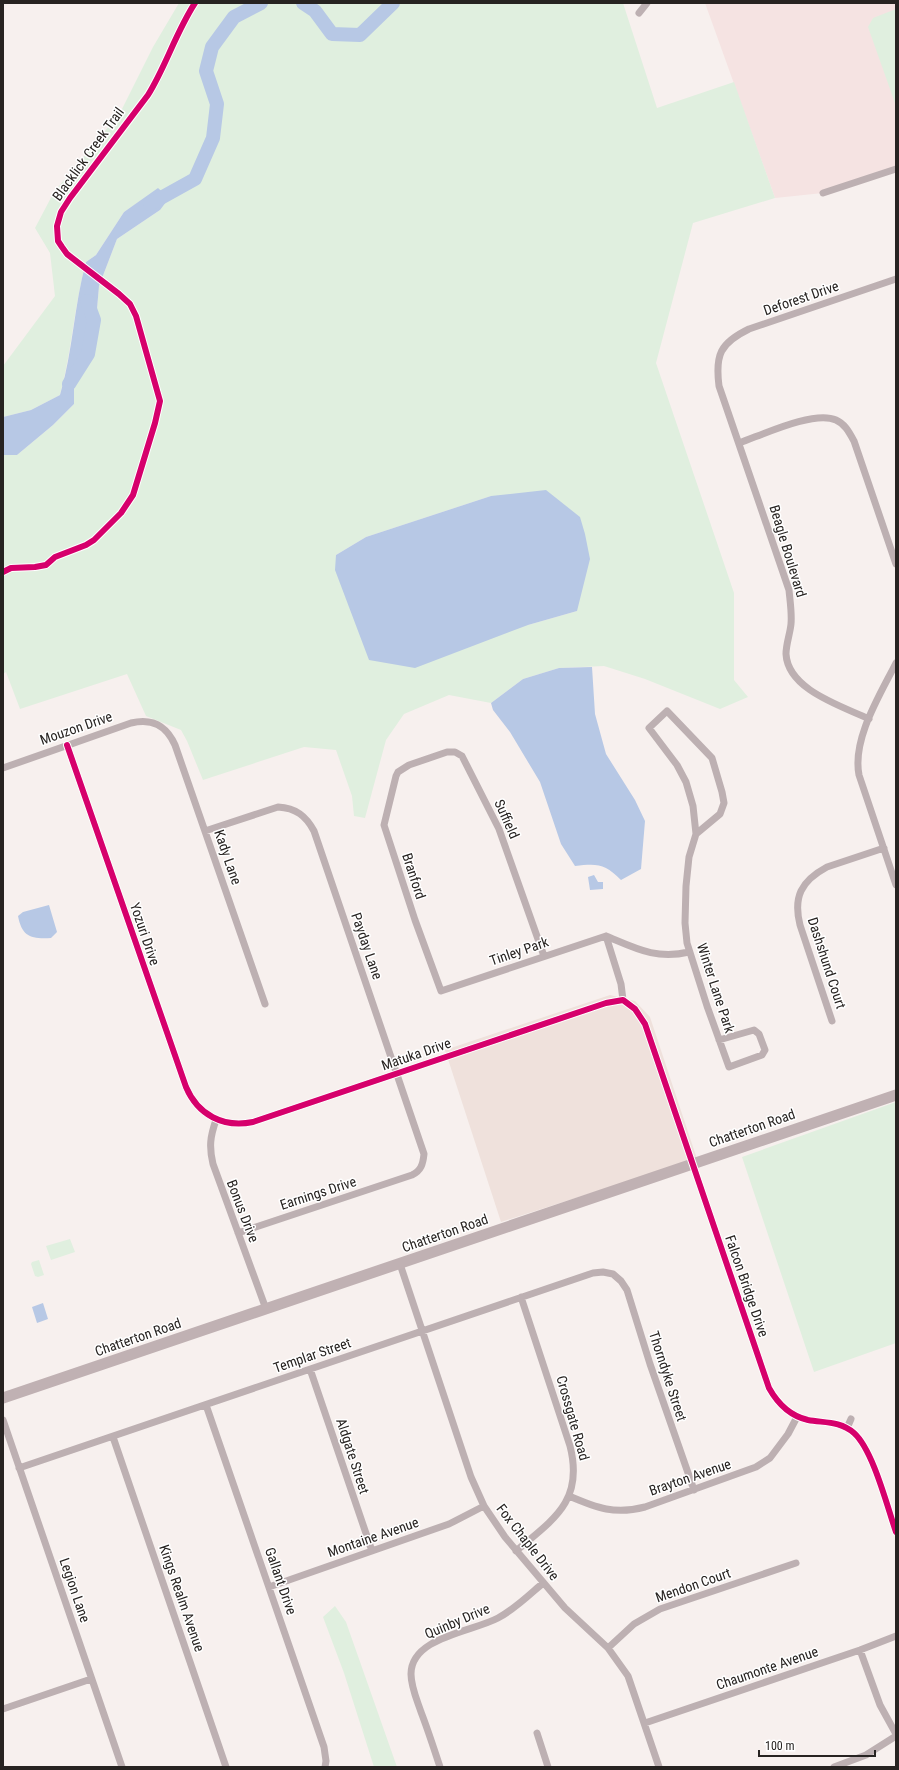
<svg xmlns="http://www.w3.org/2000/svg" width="899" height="1770" font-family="'Roboto Condensed',sans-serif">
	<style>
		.built { fill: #efe1dc }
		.education { fill: #f5e3e2 }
		.green { fill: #e0efdf; fill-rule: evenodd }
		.water { fill: #b7c8e5 }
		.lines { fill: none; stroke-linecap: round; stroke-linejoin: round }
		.river { stroke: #b7c8e5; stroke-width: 14 }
		.street { stroke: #bdb0b2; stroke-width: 7 }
		.primary { stroke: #c0b1b3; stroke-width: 11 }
		.cycleway-casing { stroke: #fff; stroke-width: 8 }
		.cycleway { stroke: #d6006c; stroke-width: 6 }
		.labels { text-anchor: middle; stroke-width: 3; stroke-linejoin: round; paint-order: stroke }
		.street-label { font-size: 14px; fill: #272321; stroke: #fff }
	</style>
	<rect width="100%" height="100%" fill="#f7f0ee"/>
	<path class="built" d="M610 995 635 1001 650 1017 697 1159 501 1222 445 1050Z"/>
	<path class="education" d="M705 3H896V169L823 193 775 198Z"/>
	<path class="green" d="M179 3H623L657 108 734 82 775 198 693 223 656 363 734 593V680L748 697 720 709 645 679 604 666 559 668 523 679 491 703 449 695 404 714 386 740 365 818 354 816 352 796 336 750 304 747 203 780 187 741 181 730 146 716 127 674 20 709 6 672 3 674V455H17L53 425 74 404V388L84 347 97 309 99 286 117 239 160 210 158 189 124 212 96 255 86 262C74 306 72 351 60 395L31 410 3 417V366L55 296 50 253 35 228 54 192 120 113 153 47ZM491 496 577 611 528 625 336 555 366 537Z
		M896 9V106L868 27 873 18Z
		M896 1102V1343L814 1372 742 1157Z
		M70 1239 75 1252 51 1260 46 1246Z
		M39 1260 44 1275 38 1277 35 1276 31 1264 32 1262Z
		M335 1606 346 1622 397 1767H374L344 1673 323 1617Z"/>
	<path class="water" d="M158 188 169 198 160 210 117 239 99 286 97 309 84 347 74 388V404L53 425 17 455H3V417L31 410 60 395C73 351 74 305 86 262L96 255 124 212Z
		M546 490 580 517 585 534 590 559 577 611 528 625 415 668 369 660 335 570 336 555 366 537 491 496Z
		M592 667 595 714 606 754 635 800 645 821 641 869 621 880C605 864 598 863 575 866L561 844 540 782 510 732 493 710 491 703 523 679 559 668Z
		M594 875 598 882H603V889L590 890 588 877Z
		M49 905 57 932 51 938C31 939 22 937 18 916L23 912Z
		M43 1303 48 1319 37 1323 32 1307Z"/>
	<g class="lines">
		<path class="river" d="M303 3 315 11 332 34 360 35 393 3
			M150 204 195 179 213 138 217 104 206 71 212 47 234 17 261 3
			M69 384 88 354 94 320 87 301"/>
		<path class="street" d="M639 13 647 3
			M823 193 896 169
			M739 443C762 435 814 410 836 420 845 424 849 432 854 441L896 564
			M896 663C880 695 852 739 859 775L896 885
			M869 719C842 706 788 690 786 654 786 644 790 634 791 624 792 613 790 601 789 590L719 386C715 355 720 343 749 329L896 279
			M67 745 186 1087C198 1115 223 1128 253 1122L606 1003 623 1000 635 1009 645 1024 769 1388C778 1404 790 1416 808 1420 825 1423 840 1421 854 1433 873 1450 887 1506 896 1532
			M3 768 131 723C152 718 166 725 175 745L265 1004
			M205 831 278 807C296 808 306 816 314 831L424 1154C423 1164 421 1171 412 1175L238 1233
			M696 834 720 814 724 803 722 792 712 758 667 711 649 728 677 765 686 782 693 806 696 834 689 857 686 886 685 923 687 943 707 1006 729 1067 762 1055 765 1050 759 1034 754 1030 719 1040
			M606 936 621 984 623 1000
			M544 956 499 829 462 756 455 752H447L409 765 398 772 396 776 384 825 415 920 441 991 606 936C635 948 656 960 689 952
			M832 1021 800 925C793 897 801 881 827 867L884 848
			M216 1120C210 1137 209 1147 213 1164L266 1309
			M400 1264 471 1477 484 1506 505 1537 565 1608 608 1648 628 1676 659 1767
			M310 1369 372 1551
			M206 1405 324 1747 326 1761 325 1767
			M3 1420 122 1767
			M847 1428 851 1419
			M113 1437 226 1767
			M19 1468 593 1273 603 1272 613 1274 621 1281 627 1290 650 1364 694 1490
			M569 1496C597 1508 615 1515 645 1507L756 1467 770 1458 788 1434 797 1417
			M516 1551C554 1519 584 1501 570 1446L521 1297
			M269 1587 449 1524 484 1506
			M608 1648 634 1624 660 1609 796 1563
			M860 1650 880 1705 896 1734
			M3 1709 91 1679
			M645 1723 860 1650 896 1636
			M537 1733 548 1767
			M440 1767C434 1749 428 1730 421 1712 417 1700 411 1687 411 1674 411 1637 472 1632 498 1618 515 1609 529 1595 543 1583
			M834 1767 866 1755 896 1736"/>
		<path class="primary" d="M3 1398 896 1095"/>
		<g class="cycleway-casing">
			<path id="cycleway" d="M3 572 11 568 35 567 46 565 55 557 86 545 94 540 121 513 133 495 155 423 160 401 136 316 130 304 119 294 67 254 62 247 58 241 57 226 61 212 70 198 148 95C166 66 176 32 195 3
				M67 745 186 1087C198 1115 223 1128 253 1122L606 1003 623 1000 635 1009 645 1024 769 1388C778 1404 790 1416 808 1420 825 1423 840 1421 854 1433 873 1450 887 1506 896 1532"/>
		</g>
		<use href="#cycleway" class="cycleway"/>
	</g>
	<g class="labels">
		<g class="street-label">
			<text transform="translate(88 154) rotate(-54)" y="5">Blacklick Creek Trail</text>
			<text transform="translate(801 298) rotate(-19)" y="5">Deforest Drive</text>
			<text transform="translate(788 551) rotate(73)" y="5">Beagle Boulevard</text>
			<text transform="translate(76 728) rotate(-19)" y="5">Mouzon Drive</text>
			<text transform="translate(507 819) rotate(66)" y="5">Suffield</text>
			<text transform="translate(228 857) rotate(71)" y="5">Kady Lane</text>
			<text transform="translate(414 876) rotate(72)" y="5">Branford</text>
			<text transform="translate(145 934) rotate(71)" y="5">Yozuri Drive</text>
			<text transform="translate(367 946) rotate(71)" y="5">Payday Lane</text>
			<text transform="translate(519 951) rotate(-19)" y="5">Tinley Park</text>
			<text transform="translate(827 963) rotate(72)" y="5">Dashshund Court</text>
			<text transform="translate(716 988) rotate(72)" y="5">Winter Lane Park</text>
			<text transform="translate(416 1054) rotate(-19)" y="5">Matuka Drive</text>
			<text transform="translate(752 1128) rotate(-19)" y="5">Chatterton Road</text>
			<text transform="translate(318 1193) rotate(-18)" y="5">Earnings Drive</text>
			<text transform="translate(243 1211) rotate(69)" y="5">Bonus Drive</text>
			<text transform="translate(445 1233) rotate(-19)" y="5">Chatterton Road</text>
			<text transform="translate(747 1286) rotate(71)" y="5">Falcon Bridge Drive</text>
			<text transform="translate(138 1337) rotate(-19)" y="5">Chatterton Road</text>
			<text transform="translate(312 1355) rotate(-19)" y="5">Templar Street</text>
			<text transform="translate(668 1376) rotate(72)" y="5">Thorndyke Street</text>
			<text transform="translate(573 1418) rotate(74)" y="5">Crossgate Road</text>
			<text transform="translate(353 1456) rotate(72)" y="5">Aldgate Street</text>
			<text transform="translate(690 1477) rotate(-19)" y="5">Brayton Avenue</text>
			<text transform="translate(373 1537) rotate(-19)" y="5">Montaine Avenue</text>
			<text transform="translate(528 1542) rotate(52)" y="5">Fox Chaple Drive</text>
			<text transform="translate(281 1581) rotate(71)" y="5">Gallant Drive</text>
			<text transform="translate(693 1585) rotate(-19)" y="5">Mendon Court</text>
			<text transform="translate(75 1590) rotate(71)" y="5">Legion Lane</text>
			<text transform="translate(182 1598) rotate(71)" y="5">Kings Realm Avenue</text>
			<text transform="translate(457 1621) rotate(-23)" y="5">Quinby Drive</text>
			<text transform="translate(767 1668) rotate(-19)" y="5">Chaumonte Avenue</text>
		</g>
	</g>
	<rect width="899" height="1770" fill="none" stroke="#272321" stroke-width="8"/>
	<path d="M759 1750v6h116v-6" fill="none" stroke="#272321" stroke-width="2"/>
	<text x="765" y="1750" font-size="12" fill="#272321" stroke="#ffffff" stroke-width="3" paint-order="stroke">100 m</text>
</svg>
